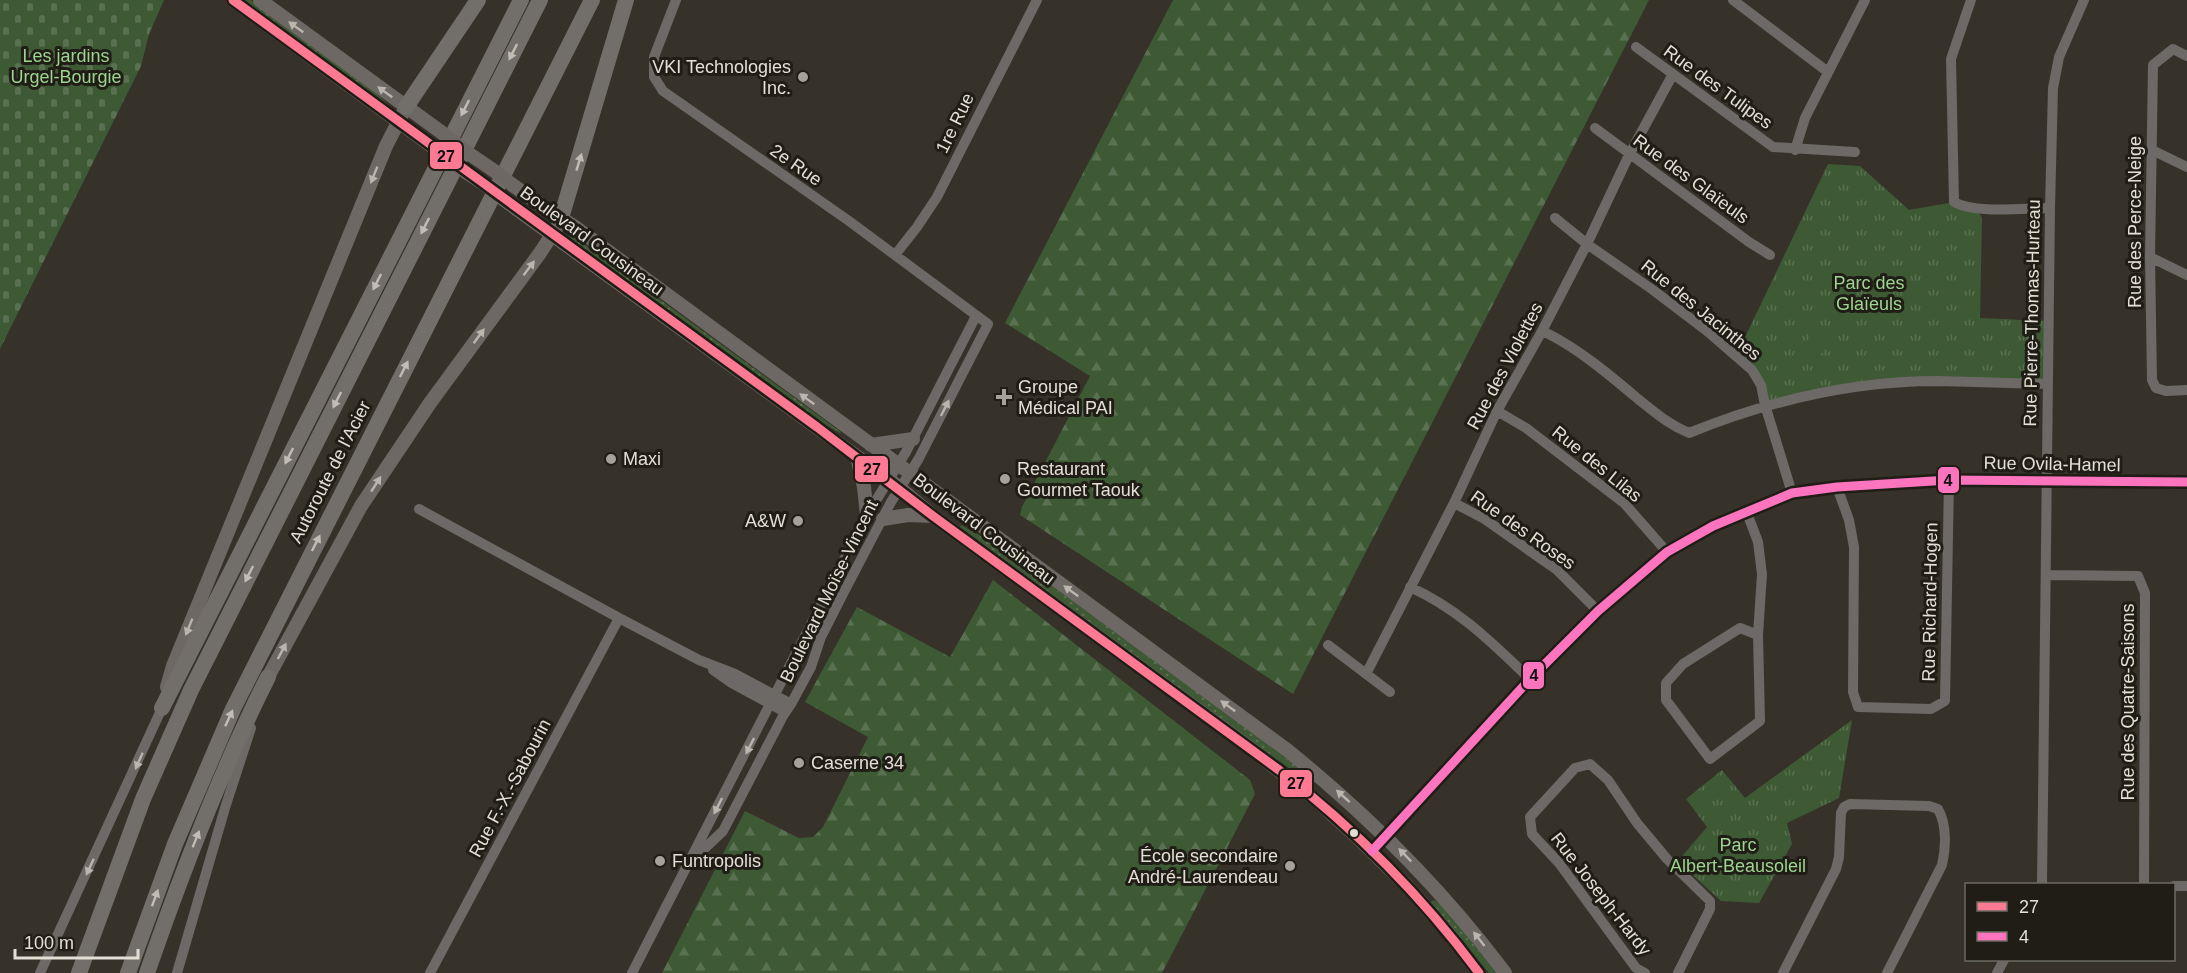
<svg xmlns="http://www.w3.org/2000/svg" width="2187" height="973" font-family="Arial,sans-serif">
	<style>
		.grass { fill: url(#grass-dots) }
		.forest { fill: url(#forest-firs) }
		.cemetery { fill: url(#cemetery-stones) }
		.park { fill: url(#park-tufts) }
		.pitch { fill: #3d5a34 }
		.lines { fill: none; stroke-linecap: round; stroke-linejoin: round }
		.minor { stroke: #6c6966; stroke-width: 10 }
		.major { stroke: #6d6864; stroke-width: 14 }
		.highway { stroke: #726e6a; stroke-width: 16 }
		.major-bridge { stroke: #6d6864; stroke-width: 14 }
		.bus-1-casing { stroke: #1f1d15; stroke-width: 14 }
		.bus-2-casing { stroke: #1f1d15; stroke-width: 14 }
		.bus-1 { stroke: #fe7a93; stroke-width: 9 }
		.bus-2 { stroke: #fc73be; stroke-width: 9 }
		.oneway { fill: #bab5ad }
		.oneway2 { fill: #c1bdb5 }
		.oneway3 { fill: #b9b6ae }
		.poi-dot { fill: #a6a299; stroke: #1f1d15; stroke-width: 2 }
		.bus-dot { fill: #e3dfd5; stroke: #1f1d15; stroke-width: 2 }
		.labels { text-anchor: middle; stroke-width: 6; stroke-linejoin: round; paint-order: stroke }
		.park-label { font-size: 18px; fill: #9dd490; stroke: #1f1d15 }
		.poi-label { font-size: 18px; fill: #e3dfd5; stroke: #1f1d15; text-anchor: start }
		.street-label { font-size: 18px; fill: #e3dfd5; stroke: #1f1d15 }
		.line-badge { stroke: #1f1d15; stroke-width: 2 }
		.pale-badge-label { font-size: 16px; text-anchor: middle; font-weight: bold; fill: #111 }
	</style>
	<defs>
		<pattern id="grass-dots" width="8" height="8" patternUnits="userSpaceOnUse" patternTransform="scale(1.5)"><rect width="8" height="8" fill="#3d5a34"/><path d="M2 2h.1M6 6h.1" fill="none" stroke="#597150" stroke-width="1.8" stroke-linecap="round"/></pattern>
		<pattern id="forest-firs" width="22" height="20" patternUnits="userSpaceOnUse" patternTransform="scale(1.5)"><rect width="22" height="20" fill="#3d5a34"/><path d="M5 1l3.5 6h-7zM16 11l3.5 6h-7z" fill="#597150"/></pattern>
		<pattern id="cemetery-stones" width="16" height="16" patternUnits="userSpaceOnUse" patternTransform="scale(1.5)"><rect width="16" height="16" fill="#3d5a34"/><path d="M2 7V4a2 2 0 0 1 4 0v3zM10 15v-3a2 2 0 0 1 4 0v3z" fill="#597150"/></pattern>
		<pattern id="park-tufts" width="24" height="20" patternUnits="userSpaceOnUse" patternTransform="scale(1.5)"><rect width="24" height="20" fill="#3d5a34"/><path d="M3 7l-1-3M5 7V3M7 7l1-3M15 17l-1-3M17 17v-4M19 17l1-3" fill="none" stroke="#597150"/></pattern>
	</defs>
	<rect width="100%" height="100%" fill="#363229"/>
	<path class="grass" d="M241 0H251L365 83 391 107 390 108Z
		M569 233 841 432 840 433 816 420 585 251 568 235Z
		M961 525 990 541 1237 721 1313 779 1311 782 1294 772 960 527Z
		M1434 900 1445 908 1496 973H1489L1431 902Z"/>
	<path class="forest" d="M1173 0H1649L1293 694 1020 515 1022 507 1090 376 1005 323Z
		M993 580 1250 780 1255 794 1162 973H662L745 811 799 838 813 837 823 827 868 737 805 702 857 607 950 657Z"/>
	<path class="cemetery" d="M0 0H164L149 34 141 66 0 349Z"/>
	<path class="park" d="M1828 164 1860 166 1909 210 1954 202 1977 209 1982 218 1980 318 2048 321 2047 384H1892L1765 405 1761 385 1736 356Z
		M1852 720 1839 798 1787 823 1792 844 1759 903 1721 901 1678 861 1707 827 1686 799 1722 770 1745 798Z"/>
	<path class="pitch" d="M1818 328 1833 340 1813 363 1799 351Z"/>
	<g class="lines">
		<path class="minor" d="M676 0 654 57V77L663 91 849 221 988 324 918 460 891 502 846 588 821 637 811 667 791 704 783 716 723 831 689 863
			M1733 0 1828 72
			M1971 0 1951 59 1954 202C1974 214 2025 208 2050 208
			M1636 47 1773 147 1855 152
			M2187 56 2173 49 2153 65 2150 257 2152 380 2156 388 2166 391 2187 390
			M1595 128 1749 242 1770 255
			M1795 150 1805 118 1865 0
			M2152 150 2187 167
			M1555 218 1587 244 1653 290 1707 331 1752 370 1761 385 1765 405 1792 493
			M895 255 917 227 937 197 1037 0
			M2150 257 2187 275
			M1542 331C1574 345 1611 376 1638 399 1656 413 1668 424 1689 433 1768 401 1852 381 1938 381 1974 382 2011 383 2047 384
			M1497 411 1526 428 1624 503 1667 552
			M1837 487 1849 520 1854 547 1853 692 1858 707 1931 709 1945 701 1949 480
			M1454 503 1483 518 1557 570 1598 611
			M419 509 619 618
			M1747 513 1758 542 1762 574 1758 635 1760 721 1710 759 1666 700V683L1683 664 1740 628 1758 635
			M2046 575 2138 576 2145 593 2144 884
			M1410 587C1460 610 1491 642 1530 679
			M1328 645 1390 692
			M713 670 730 682 785 712
			M1366 674 1454 503 1497 411 1542 331 1587 244 1629 155 1673 74
			M1372 851 1530 679 1598 611 1667 552 1713 526 1792 493 1837 487 1949 480 2187 482
			M2042 884 2050 208 2053 88 2059 57 2084 0
			M2174 886H2187
			M40 973 162 708
			M177 973 225 808 251 728
			M430 973 619 618 699 660 735 674 791 704
			M632 973 867 515 906 452 976 316
			M1645 973 1636 968 1559 863 1532 834 1530 817 1575 768 1590 764 1608 780 1637 823 1667 859 1710 901V909L1678 973
			M1783 973 1836 869 1839 857 1841 813 1844 807 1850 804 1929 806 1938 809C1947 825 1946 848 1942 865L1887 973
			M1997 973 2004 960"/>
		<path class="major" d="M233 0 433 147
			M260 0 441 132
			M468 153 493 170
			M467 173 487 186
			M514 186 545 208 575 227 1287 750C1369 816 1442 889 1505 973
			M496 194 900 488 933 516 1250 748 1315 799 1356 836 1406 885 1446 930 1479 973
			M871 445 913 439
			M857 457 864 487 867 515
			M883 519 908 515 933 516
			M268 677 361 506 430 403 540 253 557 227
			M167 687 173 666 386 146 406 107"/>
		<path class="highway" d="M406 107 478 0
			M561 218 626 0
			M162 708 521 0
			M79 973 143 799 191 690 540 0
			M128 973 175 844 233 709 592 0
			M147 973C182 872 220 772 268 677"/>
		<path class="major-bridge" d="M441 132 468 153
			M433 147 467 173
			M493 170 514 186
			M487 186 496 194"/>
		<g class="bus-1-casing">
			<path id="bus-1" d="M233 0 817 427 933 516 1279 770C1354 828 1422 896 1479 973"/>
		</g>
		<g class="bus-2-casing">
			<path id="bus-2" d="M1372 851 1530 679 1598 611 1667 552 1713 526 1792 493 1837 487 1949 480 2187 482"/>
		</g>
		<use href="#bus-1" class="bus-1"/>
		<use href="#bus-2" class="bus-2"/>
	</g>
	<defs><path id="oneway-solid" d="M-6-.8H1V-3.2L6.5 0L1 3.2V.8H-6Z" transform="scale(1.5)"/></defs>
	<g class="oneway">
		<use href="#oneway-solid" transform="translate(296 27) rotate(-144)"/>
		<use href="#oneway-solid" transform="translate(385 92) rotate(-144)"/>
		<use href="#oneway-solid" transform="translate(374 175) rotate(112)"/>
		<use href="#oneway-solid" transform="translate(529 268) rotate(-53)"/>
		<use href="#oneway-solid" transform="translate(479 336) rotate(-54)"/>
		<use href="#oneway-solid" transform="translate(807 399) rotate(-144)"/>
		<use href="#oneway-solid" transform="translate(376 484) rotate(-57)"/>
		<use href="#oneway-solid" transform="translate(1071 591) rotate(-144)"/>
		<use href="#oneway-solid" transform="translate(189 627) rotate(112)"/>
		<use href="#oneway-solid" transform="translate(282 651) rotate(-62)"/>
		<use href="#oneway-solid" transform="translate(1228 706) rotate(-144)"/>
		<use href="#oneway-solid" transform="translate(1343 796) rotate(-138)"/>
		<use href="#oneway-solid" transform="translate(1405 855) rotate(-134)"/>
		<use href="#oneway-solid" transform="translate(1479 939) rotate(-128)"/>
	</g>
	<g class="oneway2">
		<use href="#oneway-solid" transform="translate(513 52) rotate(117)"/>
		<use href="#oneway-solid" transform="translate(465 108) rotate(117)"/>
		<use href="#oneway-solid" transform="translate(579 162) rotate(-73)"/>
		<use href="#oneway-solid" transform="translate(425 226) rotate(117)"/>
		<use href="#oneway-solid" transform="translate(377 282) rotate(117)"/>
		<use href="#oneway-solid" transform="translate(404 369) rotate(-63)"/>
		<use href="#oneway-solid" transform="translate(337 400) rotate(117)"/>
		<use href="#oneway-solid" transform="translate(289 456) rotate(117)"/>
		<use href="#oneway-solid" transform="translate(316 543) rotate(-63)"/>
		<use href="#oneway-solid" transform="translate(249 574) rotate(117)"/>
		<use href="#oneway-solid" transform="translate(229 718) rotate(-65)"/>
		<use href="#oneway-solid" transform="translate(196 839) rotate(-68)"/>
		<use href="#oneway-solid" transform="translate(155 898) rotate(-70)"/>
	</g>
	<g class="oneway3">
		<use href="#oneway-solid" transform="translate(945 408) rotate(-63)"/>
		<use href="#oneway-solid" transform="translate(750 746) rotate(117)"/>
		<use href="#oneway-solid" transform="translate(139 761) rotate(114)"/>
		<use href="#oneway-solid" transform="translate(718 806) rotate(117)"/>
		<use href="#oneway-solid" transform="translate(90 867) rotate(115)"/>
	</g>
	<g class="poi-dot">
		<circle cx="803" cy="77" r="6"/>
		<path d="M1001 388h6v6h6v6h-6v6h-6v-6h-6v-6h6z"/>
		<circle cx="611" cy="459" r="6"/>
		<circle cx="1005" cy="479" r="6"/>
		<circle cx="798" cy="521" r="6"/>
		<circle cx="799" cy="763" r="6"/>
		<circle cx="660" cy="861" r="6"/>
		<circle cx="1290" cy="866" r="6"/>
	</g>
	<circle class="bus-dot" cx="1354" cy="833" r="5"/>
	<g class="labels">
		<g class="park-label">
			<text x="66" y="62">Les jardins<tspan x="66" dy="21">Urgel-Bourgie</tspan></text>
			<text x="1869" y="289">Parc des<tspan x="1869" dy="21">Glaïeuls</tspan></text>
			<text x="1738" y="851">Parc<tspan x="1738" dy="21">Albert-Beausoleil</tspan></text>
		</g>
		<g class="poi-label">
			<text x="791" y="73" text-anchor="end">VKI Technologies<tspan x="791" dy="21">Inc.</tspan></text>
			<text x="1018" y="393">Groupe<tspan x="1018" dy="21">Médical PAI</tspan></text>
			<text x="623" y="465">Maxi</text>
			<text x="1017" y="475">Restaurant<tspan x="1017" dy="21">Gourmet Taouk</tspan></text>
			<text x="786" y="527" text-anchor="end">A&amp;W</text>
			<text x="811" y="769">Caserne 34</text>
			<text x="1278" y="862" text-anchor="end">École secondaire<tspan x="1278" dy="21">André-Laurendeau</tspan></text>
			<text x="672" y="867">Funtropolis</text>
		</g>
		<g class="street-label">
			<text transform="translate(1718 87) rotate(36)" y="6">Rue des Tulipes</text>
			<text transform="translate(955 123) rotate(-64)" y="6">1re Rue</text>
			<text transform="translate(796 165) rotate(35)" y="6">2e Rue</text>
			<text transform="translate(1691 179) rotate(36)" y="6">Rue des Glaïeuls</text>
			<text transform="translate(2135 222) rotate(-90)" y="6">Rue des Perce-Neige</text>
			<text transform="translate(592 241) rotate(36)" y="6">Boulevard Cousineau</text>
			<text transform="translate(1701 310) rotate(39)" y="6">Rue des Jacinthes</text>
			<text transform="translate(2032 313) rotate(-89)" y="6">Rue Pierre-Thomas-Hurteau</text>
			<text transform="translate(1505 366) rotate(-62)" y="6">Rue des Violettes</text>
			<text transform="translate(1597 464) rotate(39)" y="6">Rue des Lilas</text>
			<text transform="translate(2052 464) rotate(1)" y="6">Rue Ovila-Hamel</text>
			<text transform="translate(330 472) rotate(-63)" y="6">Autoroute de l'Acier</text>
			<text transform="translate(984 529) rotate(37)" y="6">Boulevard Cousineau</text>
			<text transform="translate(1523 530) rotate(35)" y="6">Rue des Roses</text>
			<text transform="translate(829 591) rotate(-64)" y="6">Boulevard Moïse-Vincent</text>
			<text transform="translate(1930 602) rotate(-89)" y="6">Rue Richard-Hogen</text>
			<text transform="translate(2128 702) rotate(-90)" y="6">Rue des Quatre-Saisons</text>
			<text transform="translate(510 788) rotate(-62)" y="6">Rue F.-X.-Sabourin</text>
			<text transform="translate(1601 894) rotate(52)" y="6">Rue Joseph-Hardy</text>
		</g>
	</g>
	<g class="line-badge">
		<rect x="429" y="141" width="34" height="29" rx="6" fill="#fe7a93"/>
		<rect x="854" y="455" width="35" height="28" rx="6" fill="#fe7a93"/>
		<rect x="1937" y="466" width="23" height="28" rx="6" fill="#fc73be"/>
		<rect x="1522" y="661" width="23" height="29" rx="6" fill="#fc73be"/>
		<rect x="1279" y="769" width="34" height="29" rx="6" fill="#fe7a93"/>
	</g>
	<g class="pale-badge-label">
		<text x="446" y="162">27</text>
		<text x="872" y="475">27</text>
		<text x="1948" y="486">4</text>
		<text x="1534" y="681">4</text>
		<text x="1296" y="789">27</text>
	</g>
	<rect x="1965" y="883" width="210" height="78" fill="#1f1d15" stroke="#6d6b62" stroke-width="1.5"/>
	<rect x="1977" y="902" width="30" height="9" fill="#fe7a93" stroke="#6d6b62" stroke-width="1.5"/>
	<text x="2019" y="913" font-size="18" fill="#e3dfd5">27</text>
	<rect x="1977" y="932" width="30" height="9" fill="#fc73be" stroke="#6d6b62" stroke-width="1.5"/>
	<text x="2019" y="943" font-size="18" fill="#e3dfd5">4</text>
	<path d="M15 949v9h123v-9" fill="none" stroke="#e3dfd5" stroke-width="3"/>
	<text x="24" y="949" font-size="18" fill="#e3dfd5" stroke="#1f1d15" stroke-width="4.5" paint-order="stroke">100 m</text>
</svg>
